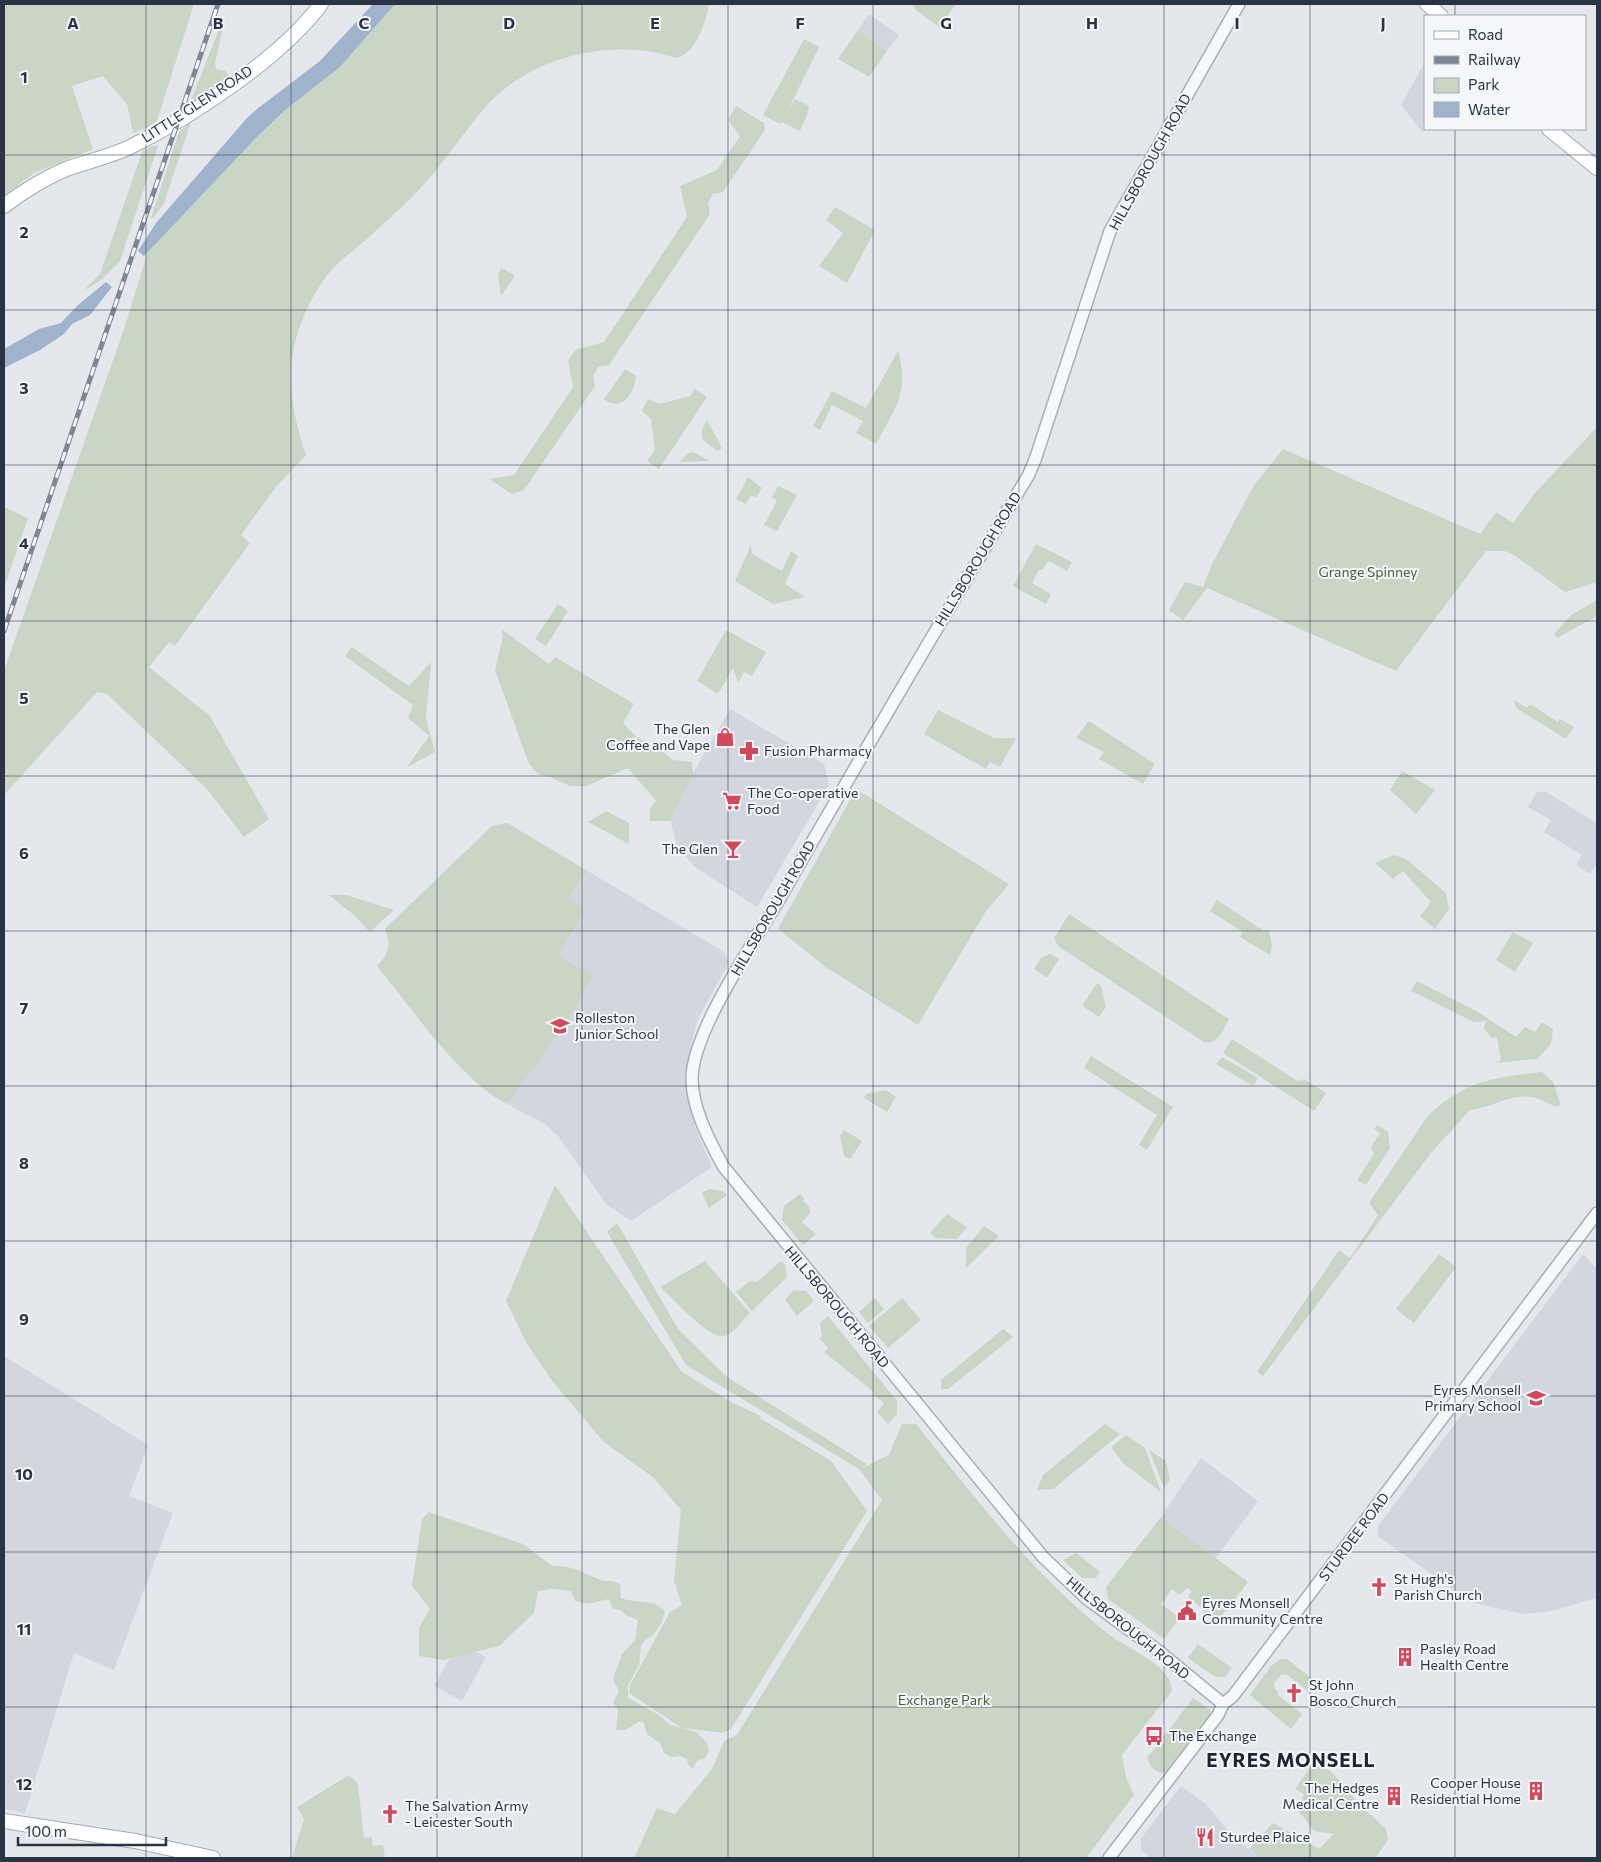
<svg xmlns="http://www.w3.org/2000/svg" width="1601" height="1862" font-family="Commissioner,sans-serif">
	<style>
		.built { fill: #d2d6de }
		.green { fill: #c9d6c5 }
		.water { fill: #9fb4cc }
		.lines { fill: none; stroke-linecap: round; stroke-linejoin: round }
		.minor-casing { stroke: #a9aeb7; stroke-width: 14 }
		.major-casing { stroke: #a3abb8; stroke-width: 16 }
		.minor { stroke: #f7f8fa; stroke-width: 11 }
		.major { stroke: #fff; stroke-width: 14 }
		.rail-casing { stroke: #7d8696; stroke-width: 5 }
		.rail { stroke: #f4f6f9; stroke-width: 3; stroke-dasharray: 9; stroke-linecap: butt }
		.grid { fill: none; stroke: #2b3445; stroke-width: 1; stroke-opacity: 0.55 }
		.labels { text-anchor: middle; stroke-width: 4; stroke-linejoin: round; paint-order: stroke }
		.street-label { font-size: 14px; fill: #2b3445; stroke: #f4f6f9 }
		.park-label { font-size: 14px; fill: #3f6138; stroke: #f4f6f9 }
		.poi-label { font-size: 14px; fill: #2b3445; stroke: #f4f6f9; text-anchor: start }
		.district-label { font-size: 19px; font-weight: bold; letter-spacing: 1px; fill: #1d2536; stroke: #f4f6f9 }
		.grid-label { font-size: 16px; text-anchor: middle; font-weight: bold; fill: #2b3445; stroke: #f4f6f9; stroke-width: 4; stroke-linejoin: round; paint-order: stroke }
	</style>
	<rect width="100%" height="100%" fill="#e4e7ec"/>
	<path class="built" d="M869 14 899 35 887 51 858 30Z
		M1425 62V127L1422 132 1401 105Z
		M730 709 824 764 829 785 757 907 695 867 677 847 669 815Z
		M1537 792H1546L1597 823V863L1590 874 1576 865 1582 855 1544 832 1551 820 1528 807Z
		M507 823 724 952 729 962 697 1021 691 1045 688 1079 690 1104 695 1126 712 1167 631 1221 606 1204 559 1137 545 1124 494 1097 477 1083 428 1031 377 966 385 957 390 942 385 929 492 826Z
		M1583 1254 1597 1269V1598L1547 1612 1521 1614 1471 1602 1378 1536V1526Z
		M4 1356 148 1445 129 1496 173 1513 114 1670 74 1653 25 1813 4 1809Z
		M1201 1458 1258 1501 1216 1558 1161 1517Z
		M459 1642 486 1657 462 1701 434 1686Z
		M1181 1786 1206 1804 1230 1833 1259 1858H1151L1141 1850V1838Z"/>
	<path class="green" d="M4 4H194L156 124 133 133 127 104 103 76 72 86 93 149 34 173 4 196Z
		M395 4H709C706 22 696 54 676 58 613 37 532 56 487 105 461 135 441 168 413 196 394 215 374 232 354 250 346 257 336 264 329 273 317 288 307 307 300 326 284 369 292 414 306 455L276 487 241 535 250 543 175 646 169 642 149 667 210 716 269 819 244 837 207 789 107 694 97 692 4 795V671L125 326 148 251 255 139 284 111 340 67Z
		M912 4H956L939 27 916 10Z
		M221 24 223 28 215 63 216 69 226 71 228 76C223 86 202 104 190 103Z
		M858 30 887 51 869 77 838 59Z
		M804 39 819 47 787 112 795 99 809 106 808 113 800 131 782 122 780 124 763 115Z
		M736 106 764 123 765 130 723 192 713 194 708 203 710 214 609 365 598 367 593 376 595 386 524 490 512 494 489 479 514 475 573 387 568 361 575 350 604 342 687 217 680 186 717 170 740 136 728 120Z
		M191 122 164 203 153 218H151L179 132Z
		M153 146H158L120 261 101 280 82 292 100 274 142 152Z
		M835 207 875 230 847 283 819 266 843 233 826 220Z
		M502 268 515 276 501 296 498 274Z
		M898 351C910 393 895 407 876 444L856 433 863 421 832 405 820 430 813 426 832 391 866 408Z
		M625 369 636 376C635 393 621 413 604 399Z
		M695 389 707 397 659 469 647 461 655 450 651 419 642 411 648 399 660 404 690 396Z
		M707 420 722 448 718 451C703 441 696 438 707 420Z
		M1597 427V582L1565 592 1514 555 1505 551H1486L1396 671 1207 588 1183 620 1169 610 1185 582 1203 587 1212 564 1254 485 1283 449 1480 534 1496 512 1513 523 1535 493Z
		M693 452 710 461 679 462 687 454Z
		M748 477 762 488 756 498 751 495 746 504 736 499Z
		M778 486 797 495 777 531 764 525 777 501 772 497Z
		M4 507 28 518 4 588Z
		M1036 544 1072 562 1067 571 1049 561 1042 570H1039L1032 583 1051 594 1046 604 1013 586Z
		M751 545 752 554 782 571 791 551 798 556 785 584 805 597 773 604 735 581Z
		M1597 600V616L1557 638 1554 634 1571 615Z
		M558 604 568 611 546 646 535 639Z
		M501 629 549 664 555 657 634 704 623 723 636 737 662 751 673 760 692 762 693 774 670 821H650V808L656 801 628 768 586 786H570L550 777 538 774 529 764 495 670 503 636Z
		M726 630 766 652 752 676 744 672 738 683 733 668 718 694 697 681Z
		M352 647 409 686 431 662 426 718 435 752 407 767 429 736 408 718 413 705 345 656Z
		M1514 700 1527 708 1530 704 1558 722 1560 719 1574 727 1566 739 1516 708Z
		M938 710 994 738H1016L1000 767 990 762 986 769 924 734Z
		M1089 721 1155 764 1143 784 1099 759 1104 752 1076 738Z
		M1402 771 1435 790 1416 814 1390 790Z
		M856 789 1009 884 986 911 918 1025 827 968 778 929Z
		M606 811 629 823V844L588 822Z
		M507 823 585 870 568 899 585 909 558 956 593 976 563 1028 507 1104C452 1073 418 1013 377 966 389 954 391 945 385 929L492 826Z
		M1394 855 1406 859 1446 893 1449 909 1435 929 1420 916 1431 902 1403 871 1393 879 1375 863Z
		M329 895H346L394 910 370 932 355 916Z
		M1217 900 1264 931 1269 930 1272 946 1270 955 1240 937 1243 932 1210 911Z
		M1069 914 1229 1019C1223 1029 1218 1046 1204 1042L1058 946 1054 938Z
		M1513 932 1533 943 1515 972 1496 960Z
		M1050 954 1059 959 1047 978 1034 969 1041 958Z
		M1417 981 1478 1012 1516 1037 1525 1027 1535 1032 1542 1022 1553 1029 1551 1044 1537 1059 1494 1063 1501 1061 1497 1037 1491 1038 1484 1028 1486 1021 1474 1022 1411 991Z
		M1097 983 1101 986 1106 1007 1099 1017 1082 1006Z
		M1232 1039 1298 1081 1304 1079 1326 1093 1314 1111 1223 1053Z
		M1091 1056 1173 1107 1147 1150 1139 1145 1157 1115 1084 1068Z
		M1222 1057 1258 1078 1253 1086 1216 1064Z
		M1542 1072 1553 1082 1561 1105 1556 1107C1549 1104 1539 1098 1531 1097 1510 1094 1491 1108 1470 1110L1431 1153 1263 1376 1257 1372 1339 1250 1350 1258 1378 1215 1369 1203 1427 1117C1463 1081 1495 1077 1542 1072Z
		M886 1090 896 1097 887 1112 864 1098 866 1094Z
		M1377 1125 1388 1132 1390 1148 1366 1185 1357 1180 1374 1154 1371 1147 1380 1133 1374 1129Z
		M844 1130 862 1141 850 1159 844 1156 840 1136Z
		M555 1185 682 1372 733 1403 761 1416 760 1418 831 1461 867 1511 731 1729 723 1733 682 1728 629 1693 630 1685 670 1612 682 1605 674 1581 681 1510 654 1478 604 1442 553 1382 527 1344 506 1301Z
		M709 1189 722 1191 727 1195 709 1208 702 1193Z
		M800 1194 804 1198 803 1201 809 1206 810 1213 802 1222 816 1234 803 1245 782 1220 784 1206Z
		M947 1214 967 1227 957 1239 936 1238 930 1233Z
		M617 1223 678 1329 727 1377 867 1464 862 1468 889 1455 902 1424H916C975 1498 1033 1574 1107 1633 1126 1649 1172 1664 1172 1691L1122 1755 1126 1777 1134 1795 1086 1858H634L657 1808 675 1814 712 1769 724 1741 737 1735 882 1500 859 1469 686 1365 607 1232Z
		M984 1226 999 1236 966 1268V1248Z
		M1439 1254 1456 1267 1414 1323 1396 1309Z
		M705 1261 750 1313C743 1320 735 1331 727 1335 712 1344 672 1297 660 1287Z
		M781 1261 785 1265 787 1277 752 1311 736 1292 750 1281 757 1282Z
		M794 1290 806 1291 814 1301 797 1316 785 1300Z
		M875 1298 884 1309 868 1323 859 1312Z
		M902 1298 921 1320 888 1348 869 1326Z
		M828 1316 897 1401V1414L888 1424 877 1412 884 1403 873 1394 874 1392 824 1352 828 1348 820 1339 822 1336 820 1323Z
		M1003 1329 1013 1337 948 1389H941V1380Z
		M1105 1424 1120 1434 1053 1489 1037 1490 1043 1475Z
		M1126 1435 1145 1448 1161 1492 1123 1463 1111 1447Z
		M1149 1450 1166 1461 1170 1480 1164 1488Z
		M429 1512 523 1544 552 1566C574 1565 582 1573 601 1580 608 1582 613 1580 620 1584L621 1598C635 1604 655 1598 665 1612L662 1622 653 1635 645 1640 641 1646 639 1665 628 1685V1698L659 1715 670 1725 696 1732 707 1743 709 1751 705 1758 697 1761 693 1769 688 1765 687 1759 679 1756 671 1757 664 1753 660 1743 647 1734 644 1723 640 1721 625 1730H616L618 1710 613 1703 619 1691 613 1679 622 1654 635 1640 638 1620 627 1616 621 1610 613 1609 609 1599 587 1604 575 1601 571 1591 552 1589 538 1591 534 1613 499 1646 443 1660 419 1656V1628L430 1609 412 1586 422 1519Z
		M1161 1517 1248 1582 1216 1623 1203 1613 1204 1610 1188 1597 1192 1591 1187 1588 1179 1595 1172 1589 1161 1604 1180 1618 1164 1639 1108 1599 1106 1587Z
		M1076 1553 1100 1572 1096 1578H1082L1063 1560Z
		M1198 1644 1232 1668 1225 1677H1215L1188 1658Z
		M1281 1659H1287L1315 1681 1309 1692 1286 1674 1281 1675 1274 1683 1275 1689 1279 1692 1277 1694 1302 1714 1291 1729 1250 1695 1271 1666Z
		M1193 1698 1210 1710 1211 1717 1168 1772 1159 1773 1151 1767 1147 1758Z
		M1315 1761 1334 1774 1360 1805 1386 1829 1388 1840 1375 1858H1260L1249 1849 1273 1823 1319 1849 1334 1834 1314 1831 1298 1810 1304 1794 1295 1789Z
		M349 1775 358 1784 364 1838 372 1837 373 1846 383 1845 385 1858H292L304 1819 297 1807Z"/>
	<path class="water" d="M373 4H395L340 67 284 111 255 139 144 256 138 251 156 223 247 118 257 109 320 61Z
		M106 282 112 287 90 315 72 324 64 334 40 350 4 368V349L39 329 61 323 78 305Z"/>
	<g class="lines">
		<g class="minor-casing">
			<path id="minor" d="M1223 1704 1161 1653 1086 1598 1043 1557 723 1166C709 1139 692 1109 692 1078 693 1030 755 941 780 898 861 756 944 616 1028 476L1035 460 1110 231 1239 4
				M1109 1858 1218 1715 1223 1704 1233 1696 1597 1213"/>
		</g>
		<g class="major-casing">
			<path id="major" d="M1427 4 1441 16
				M1549 129 1597 168
				M4 206C24 191 46 177 69 168 90 161 111 156 130 147 191 117 281 58 321 4
				M4 1821 135 1841 213 1858"/>
		</g>
		<use href="#minor" class="minor"/>
		<use href="#major" class="major"/>
		<g class="rail-casing">
			<path id="rail" d="M4 631 218 4"/>
		</g>
		<use href="#rail" class="rail"/>
	</g>
	<path class="grid" d="M146 4V1858M291 4V1858M437 4V1858M582 4V1858M728 4V1858M873 4V1858M1019 4V1858M1164 4V1858M1310 4V1858M1455 4V16M1455 129V1858M4 155H1597M4 310H1597M4 465H1597M4 621H1597M4 776H1597M4 931H1597M4 1086H1597M4 1241H1597M4 1396H1597M4 1552H1597M4 1707H1597"/>
	<defs>
		<g id="shop-bare" transform="scale(1.5)"><path d="M-5-2.5h2.3a2.7 3.5 0 0 1 5.4 0H5L5.5 6h-11ZM-1.5-2.5h3a1.5 2.3 0 0 0-3 0Z" fill="#d1495b" stroke="#f4f6f9" stroke-width="2.5" paint-order="stroke"/></g>
		<g id="pharmacy-bare" transform="scale(1.5)"><path d="M-2-6h4v4h4v4h-4v4h-4v-4h-4v-4h4Z" fill="#d1495b" stroke="#f4f6f9" stroke-width="2.5" paint-order="stroke"/></g>
		<g id="supermarket-bare" transform="scale(1.5)"><path d="M-6-5.5h2.5l.6 2H6L4.5 2H-2.5L-4.4-4H-6ZM-1.5 3.2a1.3 1.3 0 1 0 .1 0ZM3 3.2a1.3 1.3 0 1 0 .1 0Z" fill="#d1495b" stroke="#f4f6f9" stroke-width="2.5" paint-order="stroke"/></g>
		<g id="bar-bare" transform="scale(1.5)"><path d="M-6-5H6L.8 .8V4.5H3.5V6h-7V4.5H-.8V.8Z" fill="#d1495b" stroke="#f4f6f9" stroke-width="2.5" paint-order="stroke"/></g>
		<g id="school-bare" transform="scale(1.5)"><path d="M0-5L7-2L0 1L-7-2ZM-4 1L0 2.5L4 1V4Q0 6-4 4Z" fill="#d1495b" stroke="#f4f6f9" stroke-width="2.5" paint-order="stroke"/></g>
		<g id="church-bare" transform="scale(1.5)"><path d="M-1.2-6h2.4v3.5h3.3v2.4h-3.3V6h-2.4V-.1h-3.3v-2.4h3.3Z" fill="#d1495b" stroke="#f4f6f9" stroke-width="2.5" paint-order="stroke"/></g>
		<g id="civic-bare" transform="scale(1.5)"><path d="M-.6-6.5H3V-4.5H.6V-3L4-1V1h2V6H-6V1h2V-1L-.6-3ZM-1.2 2.5V6h2.4V2.5Z" fill="#d1495b" stroke="#f4f6f9" stroke-width="2.5" paint-order="stroke"/></g>
		<g id="building-bare" transform="scale(1.5)"><path d="M-4-6H4V6H1V3H-1V6H-4ZM-2.5-4.3h1.7v1.8h-1.7ZM.8-4.3h1.7v1.8H.8ZM-2.5-1h1.7V.8h-1.7ZM.8-1h1.7V.8H.8Z" fill="#d1495b" stroke="#f4f6f9" stroke-width="2.5" paint-order="stroke"/></g>
		<g id="bus-bare" transform="scale(1.5)"><path d="M-5-6H5V4H4V6H2V4H-2V6H-4V4H-5ZM-3.5-4V0h7V-4ZM-3.5 1.2v1.5H-2V1.2ZM2 1.2v1.5H3.5V1.2Z" fill="#d1495b" stroke="#f4f6f9" stroke-width="2.5" paint-order="stroke"/></g>
		<g id="restaurant-bare" transform="scale(1.5)"><path d="M-5-6h1v4h1v-4h1v4h1v-4h1v5L-1.5 .5V6h-2V.5L-5-1ZM5-6V6H3V1.5H1.5Q1.5-4 5-6Z" fill="#d1495b" stroke="#f4f6f9" stroke-width="2.5" paint-order="stroke"/></g>
	</defs>
	<g fill-rule="evenodd">
		<use href="#shop-bare" x="725" y="737"/>
		<use href="#pharmacy-bare" x="749" y="751"/>
		<use href="#supermarket-bare" x="732" y="801"/>
		<use href="#bar-bare" x="733" y="849"/>
		<use href="#school-bare" x="560" y="1026"/>
		<use href="#school-bare" x="1536" y="1398"/>
		<use href="#church-bare" x="1379" y="1587"/>
		<use href="#civic-bare" x="1187" y="1611"/>
		<use href="#building-bare" x="1405" y="1657"/>
		<use href="#church-bare" x="1294" y="1693"/>
		<use href="#bus-bare" x="1154" y="1736"/>
		<use href="#building-bare" x="1536" y="1791"/>
		<use href="#building-bare" x="1394" y="1796"/>
		<use href="#church-bare" x="390" y="1814"/>
		<use href="#restaurant-bare" x="1205" y="1837"/>
	</g>
	<g class="labels">
		<g class="street-label">
			<text transform="translate(197 104) rotate(-33)" y="5">LITTLE GLEN ROAD</text>
			<text transform="translate(1150 162) rotate(-61)" y="5">HILLSBOROUGH ROAD</text>
			<text transform="translate(978 559) rotate(-59)" y="5">HILLSBOROUGH ROAD</text>
			<text transform="translate(773 908) rotate(-60)" y="5">HILLSBOROUGH ROAD</text>
			<text transform="translate(837 1307) rotate(50)" y="5">HILLSBOROUGH ROAD</text>
			<text transform="translate(1354 1537) rotate(-53)" y="5">STURDEE ROAD</text>
			<text transform="translate(1128 1628) rotate(39)" y="5">HILLSBOROUGH ROAD</text>
		</g>
		<g class="park-label">
			<text x="1368" y="577">Grange Spinney</text>
			<text x="944" y="1705">Exchange Park</text>
		</g>
		<g class="poi-label">
			<text x="710" y="734" text-anchor="end">The Glen<tspan x="710" dy="16">Coffee and Vape</tspan></text>
			<text x="764" y="756">Fusion Pharmacy</text>
			<text x="747" y="798">The Co-operative<tspan x="747" dy="16">Food</tspan></text>
			<text x="718" y="854" text-anchor="end">The Glen</text>
			<text x="575" y="1023">Rolleston<tspan x="575" dy="16">Junior School</tspan></text>
			<text x="1521" y="1395" text-anchor="end">Eyres Monsell<tspan x="1521" dy="16">Primary School</tspan></text>
			<text x="1394" y="1584">St Hugh's<tspan x="1394" dy="16">Parish Church</tspan></text>
			<text x="1202" y="1608">Eyres Monsell<tspan x="1202" dy="16">Community Centre</tspan></text>
			<text x="1420" y="1654">Pasley Road<tspan x="1420" dy="16">Health Centre</tspan></text>
			<text x="1309" y="1690">St John<tspan x="1309" dy="16">Bosco Church</tspan></text>
			<text x="1169" y="1741">The Exchange</text>
			<text x="1521" y="1788" text-anchor="end">Cooper House<tspan x="1521" dy="16">Residential Home</tspan></text>
			<text x="1379" y="1793" text-anchor="end">The Hedges<tspan x="1379" dy="16">Medical Centre</tspan></text>
			<text x="405" y="1811">The Salvation Army<tspan x="405" dy="16">- Leicester South</tspan></text>
			<text x="1220" y="1842">Sturdee Plaice</text>
		</g>
		<g class="district-label">
			<text x="1291" y="1767">EYRES MONSELL</text>
		</g>
	</g>
	<g class="grid-label">
		<text x="73" y="29">A</text>
		<text x="218" y="29">B</text>
		<text x="364" y="29">C</text>
		<text x="509" y="29">D</text>
		<text x="655" y="29">E</text>
		<text x="800" y="29">F</text>
		<text x="946" y="29">G</text>
		<text x="1092" y="29">H</text>
		<text x="1237" y="29">I</text>
		<text x="1383" y="29">J</text>
		<text x="24" y="83">1</text>
		<text x="24" y="238">2</text>
		<text x="24" y="394">3</text>
		<text x="24" y="549">4</text>
		<text x="24" y="704">5</text>
		<text x="24" y="859">6</text>
		<text x="24" y="1014">7</text>
		<text x="24" y="1169">8</text>
		<text x="24" y="1325">9</text>
		<text x="24" y="1480">10</text>
		<text x="24" y="1635">11</text>
		<text x="24" y="1790">12</text>
	</g>
	<rect width="1601" height="1862" fill="none" stroke="#2b3445" stroke-width="10"/>
	<rect x="1424" y="15" width="162" height="115" fill="#f4f6f9" stroke="#a4a8b1"/>
	<rect x="1434" y="31" width="25" height="8" fill="#ffffff" stroke="#a4a8b1"/>
	<text x="1468" y="40" font-size="15" fill="#2b3445">Road</text>
	<rect x="1434" y="56" width="25" height="8" fill="#7d8696" stroke="#a4a8b1"/>
	<text x="1468" y="65" font-size="15" fill="#2b3445">Railway</text>
	<rect x="1434" y="78" width="25" height="15" fill="#c9d6c5" stroke="#a4a8b1"/>
	<text x="1468" y="90" font-size="15" fill="#2b3445">Park</text>
	<rect x="1434" y="102" width="25" height="15" fill="#9fb4cc" stroke="#a4a8b1"/>
	<text x="1468" y="115" font-size="15" fill="#2b3445">Water</text>
	<path d="M18 1837v8h148v-8" fill="none" stroke="#2b3445" stroke-width="2.5"/>
	<text x="25" y="1837" font-size="15" fill="#2b3445" stroke="#f4f6f9" stroke-width="4" paint-order="stroke">100 m</text>
</svg>
